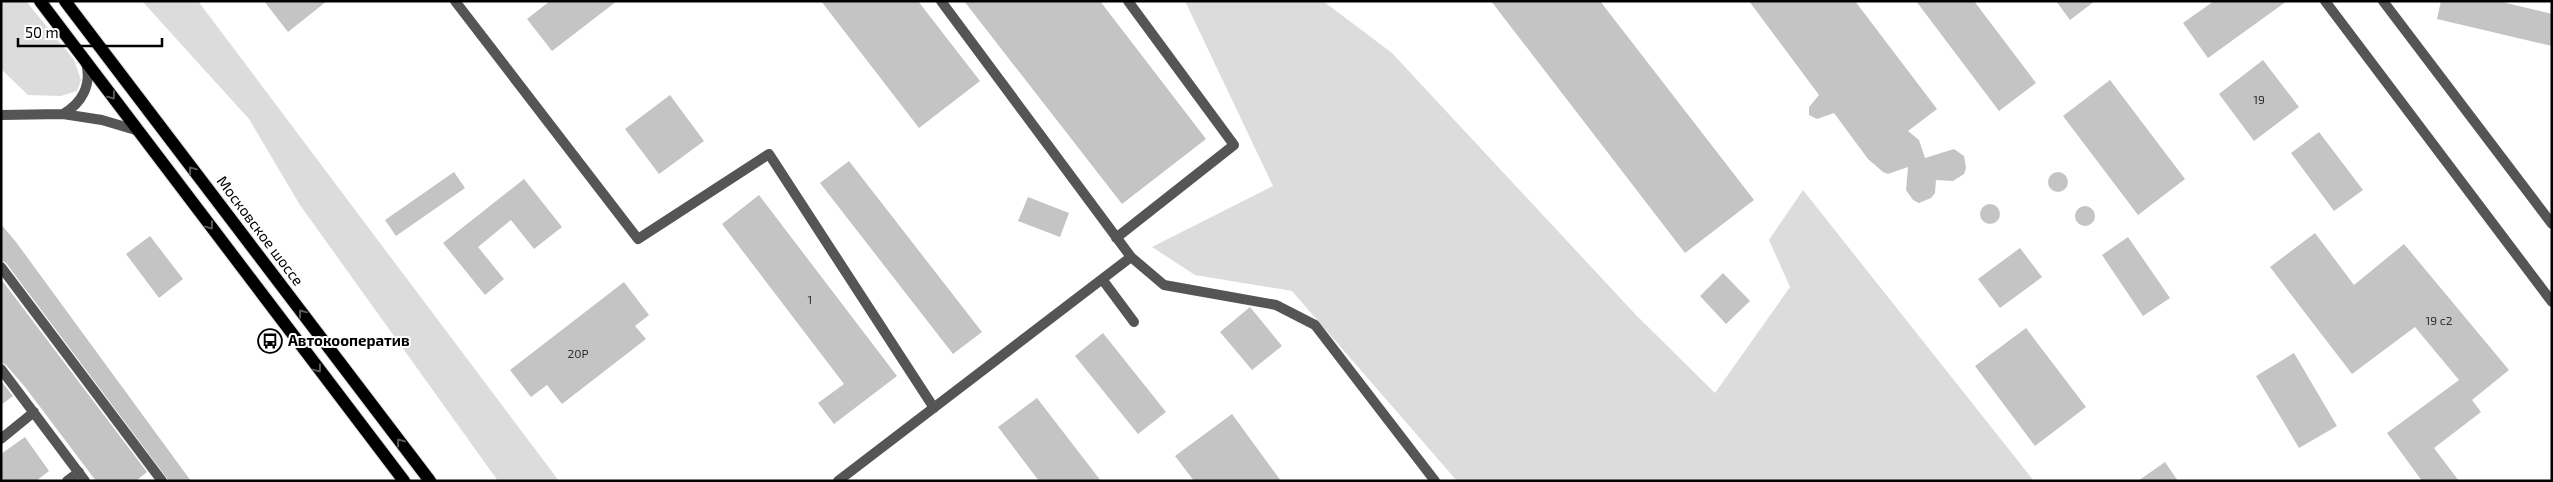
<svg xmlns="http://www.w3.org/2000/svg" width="2553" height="482" font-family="'Exo 2',sans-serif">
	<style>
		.green { fill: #dcdcdc }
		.building { fill: #c4c4c4 }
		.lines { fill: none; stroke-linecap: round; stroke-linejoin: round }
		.primary-casing { stroke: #dbdbdb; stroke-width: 14 }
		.service { stroke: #555; stroke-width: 10 }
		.minor { stroke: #555; stroke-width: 10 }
		.primary { stroke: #000; stroke-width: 12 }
		.oneway { stroke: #595959 }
		.labels { text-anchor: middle; stroke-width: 4; stroke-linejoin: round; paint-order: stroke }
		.number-label { font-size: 12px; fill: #313131 }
		.street-label { font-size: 15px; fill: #000; stroke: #fff }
		.poi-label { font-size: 15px; font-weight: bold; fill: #000; stroke: #fff; text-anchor: start }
	</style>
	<rect width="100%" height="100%" fill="#fff"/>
	<path class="green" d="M1 1H26L74 60 81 80 77 91 61 96 28 95 1 69Z
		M142 1H198L559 481H498L300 205 249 119Z
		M1185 1H1323L1392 53 1636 315 1715 393 1790 287 1769 240 1803 190 2034 481H1457L1292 291 1195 275 1152 247 1273 186Z"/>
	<path class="building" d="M264 1H327L288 32Z
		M550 1H617L552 51 527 19Z
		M821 1H918L980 81 919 128Z
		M964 1H1100L1206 139 1122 204Z
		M1491 1H1600L1754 200 1685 253Z
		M1749 1H1855L1937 109 1908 131 1919 140 1925 158 1954 149 1964 156 1966 168 1964 174 1953 181 1936 180 1935 193 1931 198 1919 203 1913 200 1906 190 1908 167 1888 174 1883 172 1868 159 1834 113 1817 119 1809 115V107L1819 95Z
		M1916 1H1974L2036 83 1999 111Z
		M2056 1H2095L2070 20Z
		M2214 1H2287L2208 58 2183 23Z
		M2441 1H2498L2552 14V46L2437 19Z
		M2263 60 2299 107 2254 141 2219 94Z
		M2110 80 2185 179 2138 215 2063 116Z
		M670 95 704 141 659 174 625 129Z
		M2319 132 2363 190 2334 211 2291 153Z
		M849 161 982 332 953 354 820 183Z
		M454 172 465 188 396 236 385 220Z
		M2048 182a10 10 0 1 1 20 0a10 10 0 1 1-20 0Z
		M524 179 562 227 534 249 511 220 478 247 504 279 485 295 443 243Z
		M759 195 897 376 834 424 818 403 844 384 722 224Z
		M1028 197 1069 213 1060 237 1018 221Z
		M1980 214a10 10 0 1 1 20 0a10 10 0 1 1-20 0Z
		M2075 216a10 10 0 1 1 20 0a10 10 0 1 1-20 0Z
		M1 224 16 242 191 481H169L6 263 1 260Z
		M2315 233 2354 285 2404 244 2509 370 2472 400 2481 412 2434 448 2459 481H2422L2387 433 2459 380 2415 327 2352 374 2270 267Z
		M150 236 183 279 159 298 126 254Z
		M2128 237 2170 298 2143 316 2102 255Z
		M2020 248 2042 277 2000 308 1978 279Z
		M1723 273 1750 301 1726 324 1700 296Z
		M1 279 147 472 136 481H96L25 387 6 365 1 362Z
		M624 282 649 315 635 326 646 339 562 404 547 385 531 397 510 370Z
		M1250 307 1282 346 1252 370 1220 332Z
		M2026 328 2086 407 2035 446 1975 366Z
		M1103 333 1166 412 1138 434 1075 356Z
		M2294 353 2337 426 2299 448 2256 376Z
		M1 381 13 396 1 405Z
		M1037 398 1101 481H1039L998 427Z
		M1232 414 1281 481H1194L1175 456Z
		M25 437 49 471 36 481H1V454Z
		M2165 462 2178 481H2138Z"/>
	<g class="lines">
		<g class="primary-casing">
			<path id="primary" d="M40 1 404 481
				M65 1 430 481"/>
		</g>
		<path class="service" d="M455 1 638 239 769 154 934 408
			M941 1 1131 257 1164 285 1276 305 1315 325 1435 481
			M2325 1 2552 302
			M2383 1 2552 224
			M1116 238 1234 145 1128 1
			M1 267 162 481
			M1102 279 1134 322
			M1 369 85 481
			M1 439 34 412
			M67 481 79 472
			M838 481 1131 257"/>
		<path class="minor" d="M63 114C82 103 92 85 86 63
			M1 115 63 114 102 120 139 131"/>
		<use href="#primary" class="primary"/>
	</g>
	<defs><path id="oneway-chevron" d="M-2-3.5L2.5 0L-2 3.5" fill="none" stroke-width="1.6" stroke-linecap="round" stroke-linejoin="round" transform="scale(1.25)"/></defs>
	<g class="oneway">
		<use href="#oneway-chevron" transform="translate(112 96) rotate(53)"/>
		<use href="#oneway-chevron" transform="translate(192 170) rotate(-127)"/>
		<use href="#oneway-chevron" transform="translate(210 226) rotate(53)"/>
		<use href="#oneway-chevron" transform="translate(302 313) rotate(-127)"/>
		<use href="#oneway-chevron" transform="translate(318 369) rotate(53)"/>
		<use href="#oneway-chevron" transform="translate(400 442) rotate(-127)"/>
	</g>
	<defs>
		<g id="bus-ring" transform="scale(1.25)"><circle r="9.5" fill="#fff" stroke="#000" stroke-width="1.5"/><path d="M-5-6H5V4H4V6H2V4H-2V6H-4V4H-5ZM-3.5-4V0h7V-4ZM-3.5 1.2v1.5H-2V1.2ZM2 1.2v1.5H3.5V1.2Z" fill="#000"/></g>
	</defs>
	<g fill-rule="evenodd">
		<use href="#bus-ring" x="270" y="341"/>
	</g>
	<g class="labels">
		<g class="number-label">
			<text x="2259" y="104">19</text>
			<text x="810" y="304">1</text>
			<text x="2439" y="325">19 с2</text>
			<text x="578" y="358">20Р</text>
		</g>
		<g class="street-label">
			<text transform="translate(260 231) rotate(53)" y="5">Московское шоссе</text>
		</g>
		<g class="poi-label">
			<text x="288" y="346">Автокооператив</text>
		</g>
	</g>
	<rect width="2553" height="482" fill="none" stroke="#000000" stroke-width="5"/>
	<path d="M18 38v8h144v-8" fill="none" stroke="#000000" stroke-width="2.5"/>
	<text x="25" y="38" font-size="15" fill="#000000" stroke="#ffffff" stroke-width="4" paint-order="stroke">50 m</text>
</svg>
